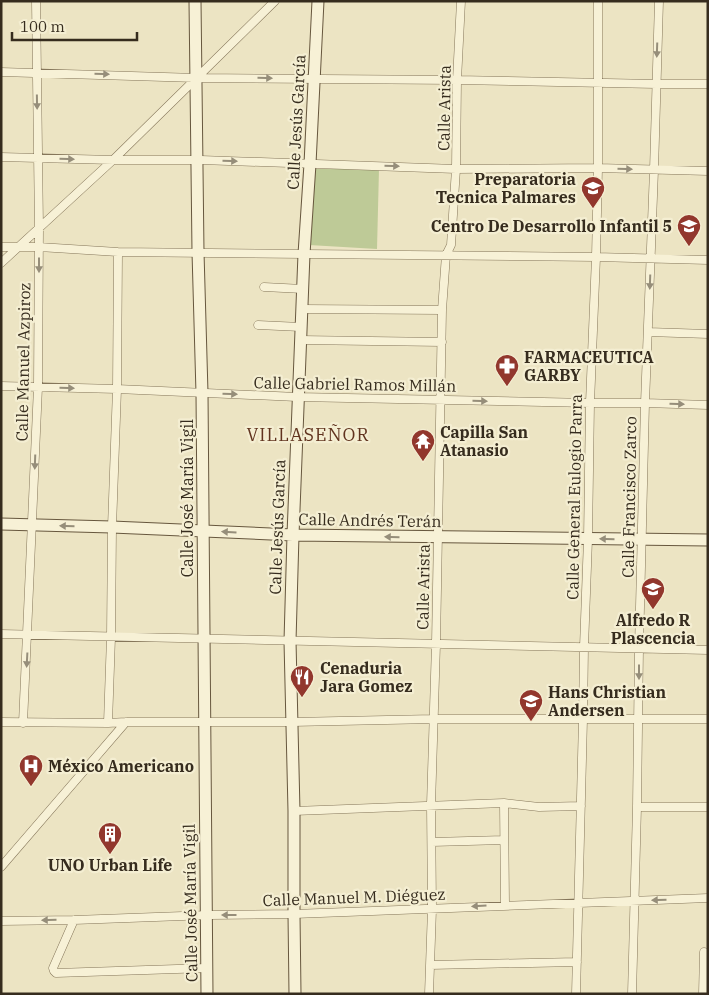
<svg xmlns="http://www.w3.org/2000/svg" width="709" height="995" font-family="'IBM Plex Serif',serif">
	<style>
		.green { fill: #beca97 }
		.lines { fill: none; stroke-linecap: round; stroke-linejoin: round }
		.street-casing { stroke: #85765a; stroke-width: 9 }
		.secondary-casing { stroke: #67573e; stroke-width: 13 }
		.street { stroke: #f7f1d6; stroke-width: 8 }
		.secondary { stroke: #f7f1d6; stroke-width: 11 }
		.oneway { fill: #968e7a }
		.labels { text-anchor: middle; stroke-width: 4.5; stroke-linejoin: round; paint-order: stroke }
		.street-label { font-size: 16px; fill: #362c1e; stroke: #f4eed2 }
		.poi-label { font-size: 16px; font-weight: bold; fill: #362c1e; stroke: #f4eed2; text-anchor: start }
		.neighbourhood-label { font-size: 18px; letter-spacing: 1px; fill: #61341f; stroke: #f4eed2 }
	</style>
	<rect width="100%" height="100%" fill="#ece4c3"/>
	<path class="green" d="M315 169H379L377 249 309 245Z"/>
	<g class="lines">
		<g class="street-casing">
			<path id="street" d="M1 72 197 78 457 80 656 84H708
				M1 157 113 160H201L456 169 598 168 708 171
				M1 247H39L118 252 596 257 708 260
				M1 263 113 160 275 1
				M264 287 303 289
				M302 309 442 310
				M258 325 301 327
				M648 332 708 334
				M300 340 442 342
				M1 386 117 389 297 397 590 403H645L708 405
				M1 634 708 650
				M1 722 108 723 126 722H292L434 719H708
				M23 723 38 387 39 228 36 1
				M108 723 111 637 112 527 117 389 118 252
				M504 803 505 905
				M637 807H708
				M294 811 504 803 539 807 581 806
				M432 842 504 840
				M1 867 126 722
				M74 920 53 968 54 971 56 973 207 968
				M1 921 74 920 210 915 294 914 708 898
				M430 965 577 962
				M429 994 432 909 431 805 436 644 442 310 446 255 451 245 456 169 457 80 461 1
				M576 994 583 719 584 647 588 539 590 403 596 257 598 168V1
				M632 994 637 807 639 648 645 403 654 170 659 1
				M703 994 704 952"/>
		</g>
		<g class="secondary-casing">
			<path id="secondary" d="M195 1 198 252 202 393 207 994
				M1 524 112 527 293 535 708 540
				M295 994 294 914V811L290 641 293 535 304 254 310 164 318 1"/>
		</g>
		<use href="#street" class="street"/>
		<use href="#secondary" class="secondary"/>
	</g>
	<defs><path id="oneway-solid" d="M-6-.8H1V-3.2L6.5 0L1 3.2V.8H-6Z" transform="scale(1.25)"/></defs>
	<g class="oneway">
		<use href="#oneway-solid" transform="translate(657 50) rotate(92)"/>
		<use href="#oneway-solid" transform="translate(102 74) rotate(2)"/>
		<use href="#oneway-solid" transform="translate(265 78) rotate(1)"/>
		<use href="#oneway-solid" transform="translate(37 102) rotate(89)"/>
		<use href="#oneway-solid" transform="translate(67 159) rotate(1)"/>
		<use href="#oneway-solid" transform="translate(230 161) rotate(2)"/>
		<use href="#oneway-solid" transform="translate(392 166) rotate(2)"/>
		<use href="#oneway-solid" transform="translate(625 169) rotate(2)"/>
		<use href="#oneway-solid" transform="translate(39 265) rotate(90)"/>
		<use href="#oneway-solid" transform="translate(650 282) rotate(92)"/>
		<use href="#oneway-solid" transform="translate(67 388) rotate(1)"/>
		<use href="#oneway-solid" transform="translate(230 394) rotate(2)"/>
		<use href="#oneway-solid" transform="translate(480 401) rotate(1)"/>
		<use href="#oneway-solid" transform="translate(677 404) rotate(2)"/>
		<use href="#oneway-solid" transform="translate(35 462) rotate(92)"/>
		<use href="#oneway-solid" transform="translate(67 526) rotate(-179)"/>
		<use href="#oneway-solid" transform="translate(229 532) rotate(-177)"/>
		<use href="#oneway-solid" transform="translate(392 537) rotate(-179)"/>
		<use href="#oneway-solid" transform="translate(607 539) rotate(-179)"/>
		<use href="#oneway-solid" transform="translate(27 660) rotate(93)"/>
		<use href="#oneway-solid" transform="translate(639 672) rotate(90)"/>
		<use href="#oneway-solid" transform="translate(659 900) rotate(178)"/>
		<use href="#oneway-solid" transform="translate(479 906) rotate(177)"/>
		<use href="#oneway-solid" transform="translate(229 915) rotate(180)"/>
		<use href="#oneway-solid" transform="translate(49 920) rotate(179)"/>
	</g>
	<defs>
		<g id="university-pin" transform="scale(1.25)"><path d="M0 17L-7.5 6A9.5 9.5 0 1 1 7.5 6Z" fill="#92372d" stroke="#f4eed2"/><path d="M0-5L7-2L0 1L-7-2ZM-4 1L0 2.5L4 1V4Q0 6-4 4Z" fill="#fff"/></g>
		<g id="school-pin" transform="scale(1.25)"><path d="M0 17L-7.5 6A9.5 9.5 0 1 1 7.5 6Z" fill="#92372d" stroke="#f4eed2"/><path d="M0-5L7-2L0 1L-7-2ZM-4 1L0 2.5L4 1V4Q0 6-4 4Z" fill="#fff"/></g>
		<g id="pharmacy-pin" transform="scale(1.25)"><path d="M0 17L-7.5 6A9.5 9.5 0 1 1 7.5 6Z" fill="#92372d" stroke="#f4eed2"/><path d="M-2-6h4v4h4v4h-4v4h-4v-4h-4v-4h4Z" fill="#fff"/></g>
		<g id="temple-pin" transform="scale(1.25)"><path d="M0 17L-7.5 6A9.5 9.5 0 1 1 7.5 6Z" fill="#92372d" stroke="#f4eed2"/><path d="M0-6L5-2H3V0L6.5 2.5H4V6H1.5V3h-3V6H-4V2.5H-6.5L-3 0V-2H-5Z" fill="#fff"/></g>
		<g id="restaurant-pin" transform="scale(1.25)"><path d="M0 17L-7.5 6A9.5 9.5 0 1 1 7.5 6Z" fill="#92372d" stroke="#f4eed2"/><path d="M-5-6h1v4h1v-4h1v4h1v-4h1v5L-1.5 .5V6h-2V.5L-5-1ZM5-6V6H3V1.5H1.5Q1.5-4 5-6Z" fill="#fff"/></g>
		<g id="hospital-pin" transform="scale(1.25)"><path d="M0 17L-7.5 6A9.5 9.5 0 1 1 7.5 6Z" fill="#92372d" stroke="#f4eed2"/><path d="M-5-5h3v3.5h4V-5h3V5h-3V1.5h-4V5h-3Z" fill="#fff"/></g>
		<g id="building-pin" transform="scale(1.25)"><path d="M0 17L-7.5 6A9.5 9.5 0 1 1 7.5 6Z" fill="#92372d" stroke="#f4eed2"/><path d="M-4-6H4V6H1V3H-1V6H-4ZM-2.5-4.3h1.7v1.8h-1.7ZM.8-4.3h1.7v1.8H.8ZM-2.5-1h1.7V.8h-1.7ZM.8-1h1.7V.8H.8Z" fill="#fff"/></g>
	</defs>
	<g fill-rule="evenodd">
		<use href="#university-pin" x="593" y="188"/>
		<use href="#school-pin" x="689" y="226"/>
		<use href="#pharmacy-pin" x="507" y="366"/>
		<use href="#temple-pin" x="423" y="441"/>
		<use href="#school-pin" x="653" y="589"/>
		<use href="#restaurant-pin" x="302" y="677"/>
		<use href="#school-pin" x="531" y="701"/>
		<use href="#hospital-pin" x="31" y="766"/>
		<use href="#building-pin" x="110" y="834"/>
	</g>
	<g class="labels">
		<g class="street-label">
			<text transform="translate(444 108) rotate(-89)" y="6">Calle Arista</text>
			<text transform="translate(296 122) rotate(-87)" y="6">Calle Jesús García</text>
			<text transform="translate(23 362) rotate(-89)" y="6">Calle Manuel Azpiroz</text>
			<text transform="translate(355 384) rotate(1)" y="6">Calle Gabriel Ramos Millán</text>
			<text transform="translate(574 497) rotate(-89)" y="6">Calle General Eulogio Parra</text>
			<text transform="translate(629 497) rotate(-89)" y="6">Calle Francisco Zarco</text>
			<text transform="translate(187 498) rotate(-90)" y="6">Calle José María Vigil</text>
			<text transform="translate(370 520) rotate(1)" y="6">Calle Andrés Terán</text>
			<text transform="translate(277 527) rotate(-88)" y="6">Calle Jesús García</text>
			<text transform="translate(423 587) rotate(-89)" y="6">Calle Arista</text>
			<text transform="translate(354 897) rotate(-2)" y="6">Calle Manuel M. Diéguez</text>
			<text transform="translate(190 903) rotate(-91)" y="6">Calle José María Vigil</text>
		</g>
		<g class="poi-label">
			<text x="576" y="185" text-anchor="end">Preparatoria<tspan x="576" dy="18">Tecnica Palmares</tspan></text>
			<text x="672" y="232" text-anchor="end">Centro De Desarrollo Infantil 5</text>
			<text x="524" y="363">FARMACEUTICA<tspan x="524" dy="18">GARBY</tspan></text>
			<text x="440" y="438">Capilla San<tspan x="440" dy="18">Atanasio</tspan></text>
			<text x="653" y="626" text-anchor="middle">Alfredo R<tspan x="653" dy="18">Plascencia</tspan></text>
			<text x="320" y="674">Cenaduria<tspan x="320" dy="18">Jara Gomez</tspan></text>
			<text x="548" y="698">Hans Christian<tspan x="548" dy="18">Andersen</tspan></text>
			<text x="48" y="772">México Americano</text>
			<text x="110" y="871" text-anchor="middle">UNO Urban Life</text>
		</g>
		<g class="neighbourhood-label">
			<text x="308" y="441">VILLASEÑOR</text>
		</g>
	</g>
	<rect width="709" height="995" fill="none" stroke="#362c1e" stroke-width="5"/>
	<path d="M12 32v8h125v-8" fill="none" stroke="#362c1e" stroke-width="2.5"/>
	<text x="20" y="32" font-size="15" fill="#362c1e" stroke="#f4eed2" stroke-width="4" paint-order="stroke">100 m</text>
</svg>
